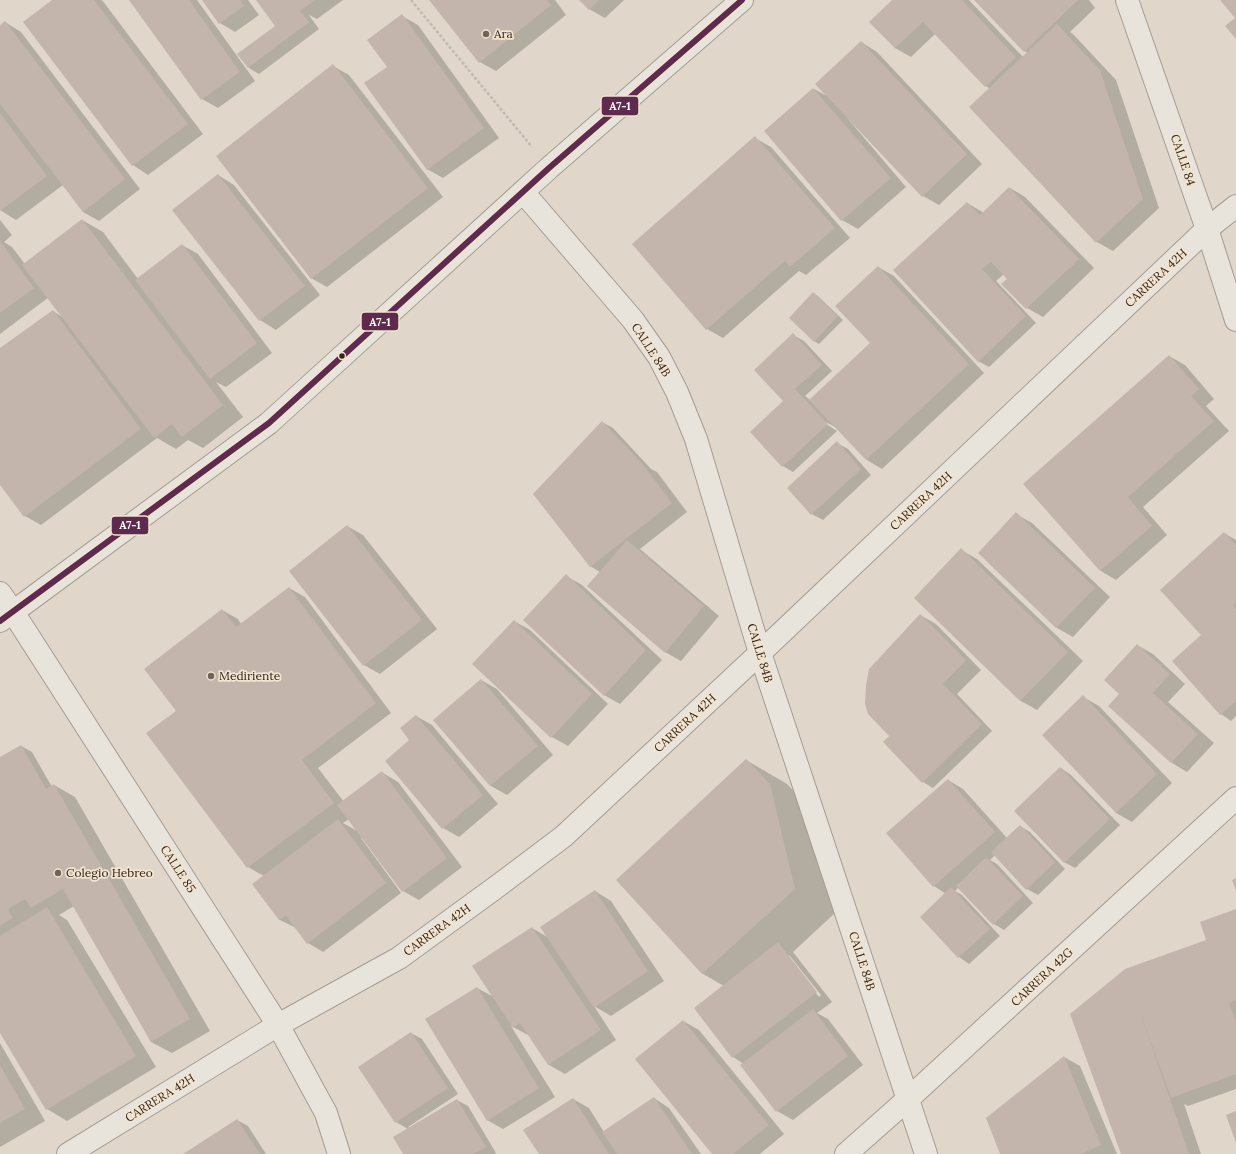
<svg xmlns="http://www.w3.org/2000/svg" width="1236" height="1154" font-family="Lora,serif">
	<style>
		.shadow { fill: #0003; fill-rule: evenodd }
		.building { fill: #c3b5ab }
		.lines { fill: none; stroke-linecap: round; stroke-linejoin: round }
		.minor-casing { stroke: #a59c93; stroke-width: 24 }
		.tertiary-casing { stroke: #a59c93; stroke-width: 24 }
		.path { stroke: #c1bab2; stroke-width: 2.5; stroke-dasharray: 3 2; stroke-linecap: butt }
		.minor { stroke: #e8e3db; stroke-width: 22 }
		.tertiary { stroke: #e8e3db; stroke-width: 22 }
		.bus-1-casing { stroke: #f2e4cf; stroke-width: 9 }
		.bus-1 { stroke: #5e2b4e; stroke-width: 6 }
		.poi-dot { fill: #6f635a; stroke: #f2e4cf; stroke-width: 1.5 }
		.bus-dot { fill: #32251d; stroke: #f2e4cf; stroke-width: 1.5 }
		.labels { text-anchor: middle; stroke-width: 3.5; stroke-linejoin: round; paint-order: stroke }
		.poi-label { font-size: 12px; fill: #32251d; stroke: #f2e4cf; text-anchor: start }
		.street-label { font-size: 12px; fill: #32251d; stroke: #f2e4cf }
		.line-badge { stroke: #f2e4cf; stroke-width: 1.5 }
		.badge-label { font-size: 11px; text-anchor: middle; font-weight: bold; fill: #fff }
	</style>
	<rect width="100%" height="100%" fill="#e0d7ca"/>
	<path class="shadow" d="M53 0H102L203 134 148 175 133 165Z
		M131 0H197L255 81 218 108 202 99Z
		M203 0H248L259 15 235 32 220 23Z
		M257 0H343L317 19 309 15 319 29 259 74 249 68 239 54 276 27Z
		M431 0H555L566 15 496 71 480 62Z
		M580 0H624L605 18 589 9Z
		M893 0H969L1023 57 1027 53 975 0H1089L1095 8 1070 32 1073 34 1116 80 1159 208 1113 251 1097 242 971 107 990 89 986 86 936 33 911 57 895 48 871 22Z
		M402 16 418 25 499 138 443 178 427 169 388 67Z
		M5 22 21 32 140 189 99 221 83 212 63 185 16 220 0 210V26Z
		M861 42 877 52 982 164 939 205 923 196 850 119 849 120 906 187 858 229 842 220 765 131 814 89 829 97Z
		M333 66 349 75 443 197 327 287 311 278Z
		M755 138 771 147 850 238 806 275 799 271 723 338 707 329Z
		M218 175 234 185 320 295 276 330 260 320 173 210Z
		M1010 188 1025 197 1094 268 1043 317 1027 308 1003 284 1009 279 1004 274 996 281 1036 323 989 367 978 361 967 203 984 213Z
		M0 220 12 235 4 242 12 247 25 264 82 220 103 232 138 279 182 245 198 254 272 353 226 387 216 382 243 417 203 448 188 440 176 449 157 438 41 525 25 516 0 483V349L53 311 64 318 49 297 0 334Z
		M878 267 894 276 984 373 882 469 867 460 837 428 824 421 823 422 837 431 793 472 783 466 784 401 793 335 804 341 832 371 805 396 810 400 871 343Z
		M813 293 818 296 843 320 819 344 814 341Z
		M1169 356 1185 365 1214 399 1206 406 1229 431 1143 507 1167 535 1116 580 1101 571 1025 484Z
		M602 422 613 428 651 469 657 472 687 512 640 549 719 616 681 661 665 652 600 572 590 566Z
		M837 443 848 449 871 475 823 520 812 514 788 488Z
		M1016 514 1032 523 1110 597 1073 637 1057 628 979 553Z
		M347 526 363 535 437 629 380 674 364 665Z
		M1224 533 1236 540V716L1231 721 1221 714 1173 661 1202 635Z
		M961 550 977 559 1083 661 1037 710 1021 701 915 598Z
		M566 576 582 585 662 660 620 704 604 695Z
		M289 588 305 597 391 713 318 768 344 802 383 773 398 782 462 867 419 900 403 891 363 837 361 838 401 893 323 952 308 943 296 928 280 920 253 885 264 876 248 867 176 712 222 610 238 619 241 624ZM349 819 359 832 343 823Z
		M920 615 936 624 981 670 957 694 992 731 933 788 923 782 884 742 891 736Z
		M514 621 530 630 608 704 568 746 552 737 474 663Z
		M1137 645 1153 654 1185 684 1168 702 1214 743 1187 772 1172 763 1109 706 1121 694Z
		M481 680 497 689 553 755 507 795 491 786 435 720Z
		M1083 697 1099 706 1172 783 1132 822 1116 813Z
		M416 716 432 725 498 804 459 837 443 828 411 740Z
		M21 746 32 752 52 787 54 785 75 797 210 1031 172 1053 151 1042 74 906 59 915 67 920 156 1067 67 1121 47 1109 0 1031V758Z
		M746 760 787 784 810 808 836 912 793 952 832 1002 817 1013 828 1019 863 1065 793 1120 777 1111 744 1064 733 1057 724 986 703 974 617 880ZM789 955 821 995 819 997 788 957Z
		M1061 768 1071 775 1120 825 1075 868 1064 862Z
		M948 780 963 789 1007 838 1020 826 1030 832 1065 869 1038 895 1027 889 995 855 990 860 997 864 1033 903 1004 930 994 924 959 887 955 891 962 895 1000 936 969 964 959 957 921 917 946 894 934 886 887 833Z
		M595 891 611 901 664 981 611 1016 594 1006 616 1040 565 1074 549 1065 530 1036 511 1026 555 1097 503 1129 487 1120 477 988 494 997 532 928 549 938Z
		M1236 910V1089L1188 1106 1184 1104 1201 1154H1122L1071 1014 1208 940Z
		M683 1021 699 1030 784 1134 760 1154H714Z
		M411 1033 422 1039 458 1094 408 1127 409 1128 457 1100 468 1106 496 1153 494 1154H404L408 1129 396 1122Z
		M0 1043 45 1121 0 1147Z
		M1064 1057 1080 1066 1117 1154H1001Z
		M654 1098 669 1108 701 1154H540L573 1099 589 1108 604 1132Z
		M237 1120 248 1126 266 1154H185Z"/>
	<path class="building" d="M52 0H94L188 124 132 166 23 22Z
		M129 0H189L240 72 201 100Z
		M202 0H240L244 6 219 24Z
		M256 0H315L300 11 309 22 248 68 237 54 275 26Z
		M429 0H547L551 5 479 63Z
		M579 0H599L589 10Z
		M892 0H962L1016 57 985 87 923 22 895 48 869 22Z
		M974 0H1078L1024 52Z
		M1220 0H1236V39L1225 26 1235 18Z
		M402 14 484 128 427 170 364 83 387 67 367 40Z
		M5 21 125 179 83 212 0 104V25Z
		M1057 24 1100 70 1143 199 1096 243 969 107Z
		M861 41 967 154 922 197 815 84Z
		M333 64 428 188 311 279 216 156Z
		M813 88 891 178 841 221 764 131Z
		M0 113 47 176 0 211Z
		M755 136 835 228 790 267 785 261 706 330 632 244Z
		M218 174 305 286 259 321 172 210Z
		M1009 187 1079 259 1026 309 1001 284 1007 279 991 262 982 269 1026 316 978 362 893 270 967 202 980 215Z
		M82 219 223 405 182 437 172 424 154 438 22 265Z
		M0 241 34 288 0 313Z
		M182 244 257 343 210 379 135 280Z
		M878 266 969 364 866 460 809 400 870 343 835 306Z
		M813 292 838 316 814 342 789 318Z
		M53 310 141 429 24 517 0 485V348Z
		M793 333 822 365 795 389 828 424 782 467 750 432 783 401 754 370Z
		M1169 355 1199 389 1191 396 1214 421 1128 497 1152 526 1100 571 1023 484Z
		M602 421 641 462 672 503 590 567 533 494Z
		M837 441 861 469 811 515 787 488Z
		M1016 512 1095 588 1056 628 978 553Z
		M347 525 422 620 363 666 289 571Z
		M1224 532 1236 545V603L1233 605 1236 609V701L1220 715 1172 661 1201 635 1160 590Z
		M627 540 704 606 665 653 587 586Z
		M961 548 1068 652 1020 701 914 598Z
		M566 574 646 650 604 696 523 620Z
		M289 587 376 703 302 760 334 803 247 868 146 733 176 711 144 669 222 609 236 627Z
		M920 614 966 660 943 684 982 724 922 783 883 742 889 736 868 714 865 704 866 685 869 669Z
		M514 620 592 694 551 738 472 664Z
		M1137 644 1170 674 1153 693 1198 734 1171 763 1108 706 1119 694 1104 680Z
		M481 679 538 746 490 786 433 720Z
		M1083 695 1157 774 1116 813 1042 735Z
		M416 715 483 795 442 829 385 761 409 740 400 728Z
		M21 745 46 789 54 784 190 1019 151 1042 63 889 31 908 25 899 8 909 13 918 0 926V757Z
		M746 759 770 784 795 889 702 974 616 880Z
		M1060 767 1110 819 1064 863 1014 811Z
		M382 771 447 858 402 892 337 805Z
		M948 779 995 832 933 887 886 833Z
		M338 819 386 883 307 944 286 916 279 920 252 884Z
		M1020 825 1055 862 1026 890 991 852Z
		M986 857 1023 896 993 925 956 886Z
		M1236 878V891L1232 880Z
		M951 887 990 929 958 958 920 917Z
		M595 890 648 971 594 1008 540 927Z
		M47 907 136 1056 46 1110 0 1033V936Z
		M1236 909V1000L1229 1003 1236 1021V1074L1171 1098 1139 1009 1189 1154H1121L1070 1014 1125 969 1206 940 1200 922Z
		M532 927 601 1030 548 1065 520 1023 513 1028 472 966Z
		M778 942 817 992 732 1058 694 1008Z
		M477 987 539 1088 487 1121 425 1019Z
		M813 1009 848 1056 776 1112 740 1065Z
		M683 1020 769 1125 733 1154H712L635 1059Z
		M411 1032 448 1088 395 1123 358 1067Z
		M1064 1056 1101 1145 1081 1154H1000L986 1118Z
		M0 1065 25 1109 0 1123Z
		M654 1097 692 1154H617L602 1132Z
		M573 1098 609 1154H539L523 1130Z
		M457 1099 486 1147 473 1154H403L393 1137Z
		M1236 1111V1143L1226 1115Z
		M237 1119 260 1154H183L197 1145Z"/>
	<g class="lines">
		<g class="minor-casing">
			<path id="minor" d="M523 192 633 320 659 357 677 392 696 439 760 653 926 1154
				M0 593 13 612 278 1025 326 1113 339 1154
				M68 1154 278 1025 399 958 495 888 564 836 760 653 1207 229 1236 206
				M846 1154 908 1099 1236 798"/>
		</g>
		<g class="tertiary-casing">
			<path id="tertiary" d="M1127 0 1207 229 1236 320
				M0 621 13 612 269 423 549 168 742 0"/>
		</g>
		<path class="path" d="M411 0 532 147"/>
		<use href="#minor" class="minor"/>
		<use href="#tertiary" class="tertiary"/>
		<g class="bus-1-casing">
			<path id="bus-1" d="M0 621 269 423 549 168 742 0"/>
		</g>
		<use href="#bus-1" class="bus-1"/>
	</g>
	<g class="poi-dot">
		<circle cx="486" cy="34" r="4"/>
		<circle cx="211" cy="676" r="4"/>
		<circle cx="58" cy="873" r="4"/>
	</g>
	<circle class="bus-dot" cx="342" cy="356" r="3.5"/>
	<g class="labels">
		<g class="poi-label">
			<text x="494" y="38">Ara</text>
			<text x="219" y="680">Mediriente</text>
			<text x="66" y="877">Colegio Hebreo</text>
		</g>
		<g class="street-label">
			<text transform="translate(1183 160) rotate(71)" y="4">CALLE 84</text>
			<text transform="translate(1156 278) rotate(-43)" y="4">CARRERA 42H</text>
			<text transform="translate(651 350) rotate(57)" y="4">CALLE 84B</text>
			<text transform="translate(921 501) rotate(-43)" y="4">CARRERA 42H</text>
			<text transform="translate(760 653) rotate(73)" y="4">CALLE 84B</text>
			<text transform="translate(685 723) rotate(-43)" y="4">CARRERA 42H</text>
			<text transform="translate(178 869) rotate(57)" y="4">CALLE 85</text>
			<text transform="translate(437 930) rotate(-36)" y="4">CARRERA 42H</text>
			<text transform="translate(862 961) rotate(72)" y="4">CALLE 84B</text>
			<text transform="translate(1042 977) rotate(-43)" y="4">CARRERA 42G</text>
			<text transform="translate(160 1098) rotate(-32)" y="4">CARRERA 42H</text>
		</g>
	</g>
	<g class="line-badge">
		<rect x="601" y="96" width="38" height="20" rx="4" fill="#5e2b4e"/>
		<rect x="361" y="312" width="38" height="19" rx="4" fill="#5e2b4e"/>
		<rect x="111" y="516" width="38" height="19" rx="4" fill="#5e2b4e"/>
	</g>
	<g class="badge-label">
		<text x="620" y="110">A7-1</text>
		<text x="380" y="326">A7-1</text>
		<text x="130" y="529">A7-1</text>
	</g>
</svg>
